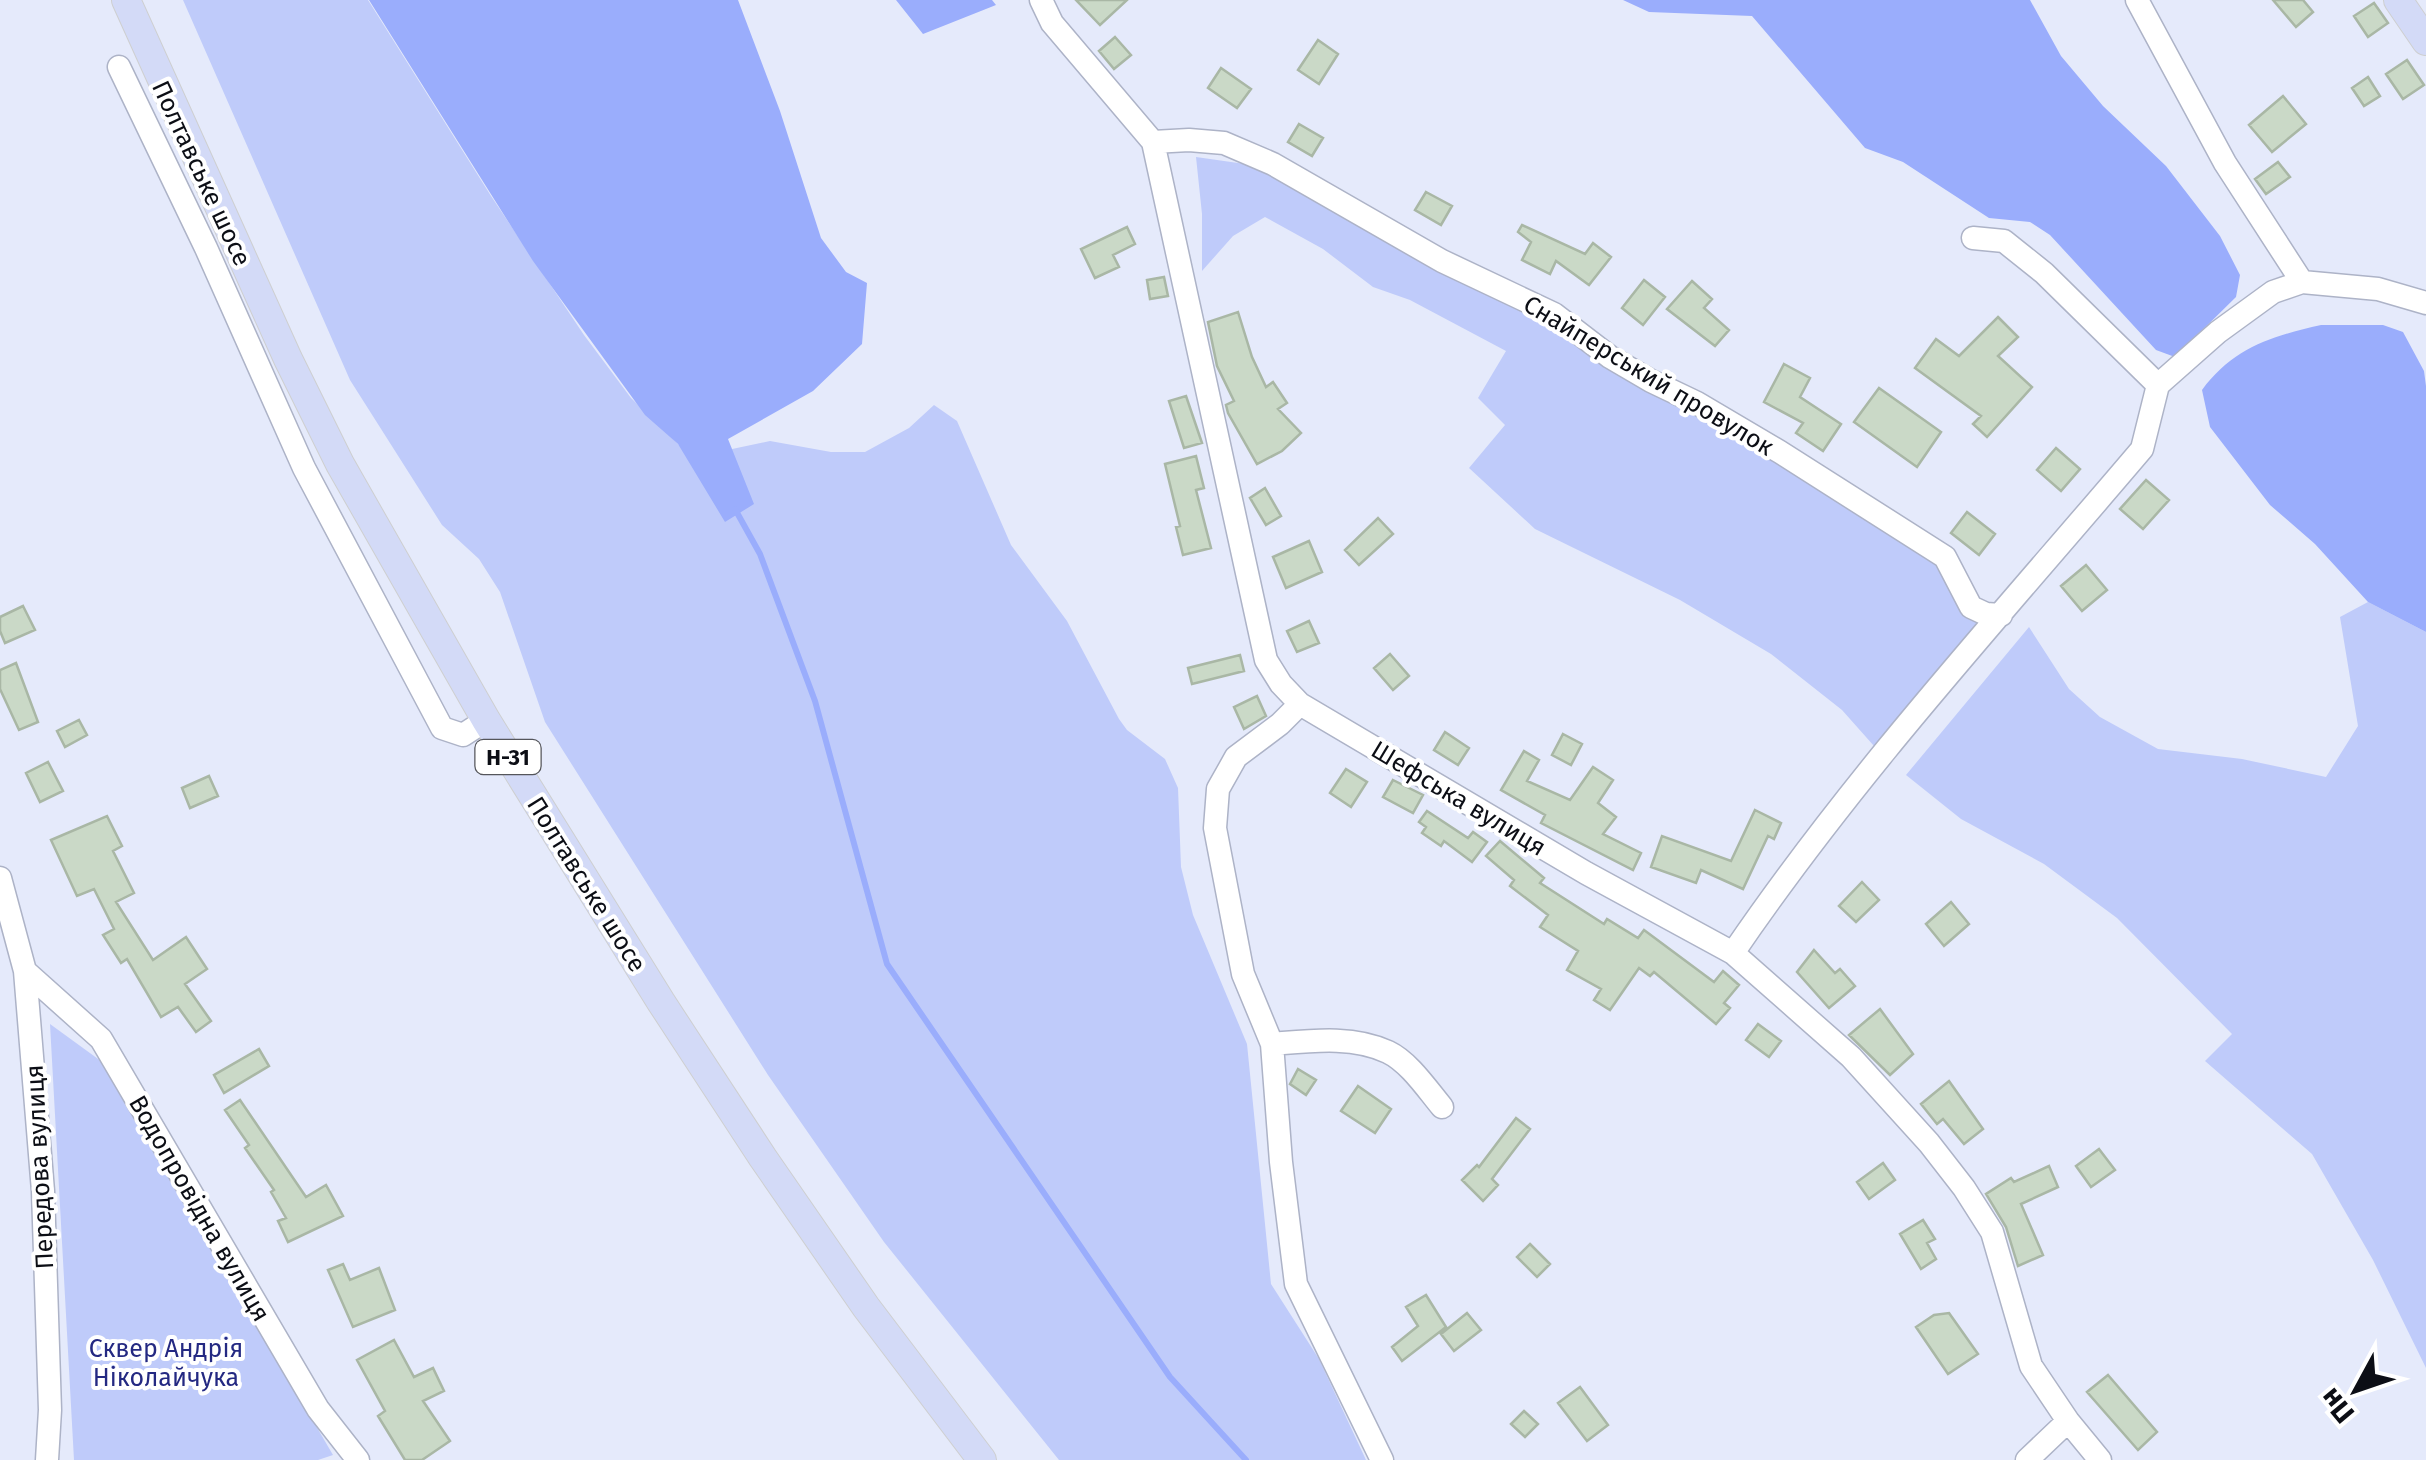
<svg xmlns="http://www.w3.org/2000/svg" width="2426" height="1460" font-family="'Fira Sans',sans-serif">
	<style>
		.green { fill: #bfcbfa }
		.water { fill: #9aadfc }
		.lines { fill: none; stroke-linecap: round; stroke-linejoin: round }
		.stream { stroke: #9aadfc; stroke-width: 6 }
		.building { fill: #cad9c7; stroke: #a9b7a5; stroke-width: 2.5 }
		.minor-casing { stroke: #adb3c7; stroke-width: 25 }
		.major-casing { stroke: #cecfd0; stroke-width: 30 }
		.minor { stroke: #fff; stroke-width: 22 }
		.major { stroke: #d3daf7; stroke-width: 28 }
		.labels { text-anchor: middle; stroke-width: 8; stroke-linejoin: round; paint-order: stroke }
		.shield { fill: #fff; stroke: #55565b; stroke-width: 2.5 }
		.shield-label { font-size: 22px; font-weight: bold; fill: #0c0e15 }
		.street-label { font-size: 25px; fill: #0c0e15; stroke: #fff }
		.park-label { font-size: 25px; fill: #242982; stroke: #fff }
	</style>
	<rect width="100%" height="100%" fill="#e5eafb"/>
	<path class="green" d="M183 0H368L491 196 584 335 631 398 685 451 718 452 770 441 831 452H865L909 428 934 405 957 421 1011 545 1067 621 1119 719 1127 730 1165 759 1178 788 1181 867 1193 915 1247 1044 1271 1284 1319 1359 1366 1460H1059L884 1242 768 1075 545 722 500 592 479 559 442 525 350 380Z
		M1196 157 1252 165 1524 310 1777 456 1946 563 1988 633 1882 755 1842 710 1771 654 1680 600 1535 529 1469 468 1505 425 1478 398 1506 351 1410 300 1373 287 1323 249 1265 217 1233 236 1202 271V214Z
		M2368 602 2426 632V1368L2373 1260 2312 1154 2205 1061 2232 1034 2117 918 2044 864 1961 819 1906 775 2029 627 2069 689 2100 717 2158 749 2242 759 2326 777 2358 726 2340 617Z
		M50 1024 105 1064 333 1455 318 1460H74Z"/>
	<path class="water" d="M369 0H738L780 111 821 238 846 272 867 283 862 344 813 391 728 439 754 504 725 522 678 444 645 415 533 261Z
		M896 0H992L996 5 923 34Z
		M1623 0H2030L2061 56 2103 106 2166 166 2220 236 2240 275 2236 297 2175 357 2156 350 2050 235 2030 222 1989 218 1903 162 1865 148 1752 16 1649 12Z
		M2321 325H2383L2403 332 2424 371 2426 386V632L2368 602 2315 544 2270 505 2210 427 2202 390C2233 348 2272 336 2321 325Z"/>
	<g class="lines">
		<path class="stream" d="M735 509 760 554 815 701 887 964 1170 1377 1246 1460"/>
	</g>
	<path class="building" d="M1076 0H1127L1100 25Z
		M2273 0H2303L2313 12 2296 27Z
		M2374 3 2388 23 2368 37 2354 16Z
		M1115 37 1131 55 1114 69 1099 51Z
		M1318 40 1338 54 1319 84 1298 70Z
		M2407 60 2424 85 2403 99 2386 74Z
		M1221 68 1251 89 1237 108 1208 88Z
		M2368 77 2380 96 2364 106 2352 88Z
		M2283 96 2306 124 2272 152 2249 125Z
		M1299 124 1323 138 1312 156 1288 142Z
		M2278 162 2290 177 2266 194 2255 179Z
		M1426 192 1452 206 1441 225 1415 210Z
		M1522 225 1585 254 1593 243 1611 257 1589 285 1556 261 1550 274 1522 260 1531 242 1518 232Z
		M1127 227 1135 244 1113 255 1119 267 1095 278 1081 249Z
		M1164 277 1168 296 1150 299 1147 280Z
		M1644 280 1665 297 1643 325 1622 308Z
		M1692 281 1712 299 1704 308 1729 330 1715 346 1667 309Z
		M1238 312 1252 357 1266 387 1273 382 1287 403 1278 409 1301 433 1282 451 1257 464 1228 413 1226 405 1234 401 1217 366 1208 322Z
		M1998 317 2018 337 1998 356 2032 387 1987 437 1973 424 1981 416 1915 368 1936 339 1959 356Z
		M1784 364 1810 378 1800 397 1841 424 1823 451 1796 433 1803 423 1764 402Z
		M1879 388 1941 432 1917 467 1854 422Z
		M1186 396 1202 443 1184 448 1169 401Z
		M2056 448 2080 469 2061 491 2037 470Z
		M1196 456 1204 488 1196 490 1211 548 1183 555 1176 527 1180 526 1165 464Z
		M2146 480 2169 500 2143 529 2120 509Z
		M1265 488 1281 516 1266 525 1250 498Z
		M1967 512 1995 534 1979 555 1951 533Z
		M1378 518 1393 534 1359 565 1345 550Z
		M1309 541 1322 572 1286 588 1273 557Z
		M2086 565 2107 590 2082 611 2061 586Z
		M23 606 35 630 5 643 0 631V617Z
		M1309 621 1319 643 1297 652 1287 631Z
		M1390 654 1409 676 1393 690 1374 668Z
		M1240 655 1244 671 1192 684 1188 668Z
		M16 663 38 722 19 730 0 689V670Z
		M1257 696 1266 716 1244 729 1234 707Z
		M79 720 87 735 65 747 57 731Z
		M1445 732 1469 748 1458 765 1434 750Z
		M1563 734 1582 744 1571 765 1552 755Z
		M1524 751 1539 760 1527 781 1570 800 1593 767 1613 780 1598 803 1616 817 1603 834 1641 853 1633 870 1541 823 1545 815 1501 790Z
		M48 762 63 791 40 802 26 773Z
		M1346 769 1367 782 1351 807 1330 793Z
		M209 776 218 796 190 808 182 788Z
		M1393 780 1423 795 1413 813 1383 797Z
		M1755 810 1781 823 1774 839 1768 836 1743 889 1701 870 1696 883 1651 867 1662 836 1731 861Z
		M1427 811 1468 838 1473 832 1487 842 1472 862 1444 841 1441 846 1422 833 1426 827 1419 822Z
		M107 816 122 846 113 851 134 893 116 902 153 960 186 937 207 969 185 984 211 1021 196 1032 178 1007 161 1017 127 959 121 963 103 935 114 929 94 889 77 896 51 840Z
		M1500 841 1544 878 1540 883 1604 924 1607 919 1638 938 1644 930 1714 982 1723 971 1739 985 1724 1003 1730 1008 1716 1024 1654 972 1650 976 1639 968 1610 1010 1594 1000 1601 989 1567 970 1578 951 1540 927 1548 915 1510 886 1514 880 1486 856Z
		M1862 882 1879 900 1856 922 1839 906Z
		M1951 902 1969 924 1944 946 1926 924Z
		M1814 950 1835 973 1840 969 1855 986 1829 1008 1797 972Z
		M1880 1009 1913 1054 1890 1075 1849 1035Z
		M1758 1024 1781 1041 1769 1057 1746 1040Z
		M259 1049 269 1066 224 1093 214 1075Z
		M1298 1069 1316 1080 1306 1095 1290 1084Z
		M1949 1081 1983 1129 1964 1144 1943 1119 1937 1124 1921 1104Z
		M1358 1086 1391 1109 1375 1133 1341 1111Z
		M240 1100 306 1197 326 1185 343 1216 288 1242 278 1221 286 1218 271 1192 274 1190 245 1148 249 1145 225 1110Z
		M1516 1118 1530 1129 1492 1179 1498 1185 1483 1201 1462 1180 1477 1165 1479 1167Z
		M2099 1149 2115 1170 2091 1187 2076 1166Z
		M1883 1163 1895 1180 1869 1199 1857 1182Z
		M2049 1166 2058 1187 2021 1204 2043 1255 2018 1266 2006 1227 1986 1194 2011 1178 2014 1182Z
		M1923 1220 1935 1239 1927 1243 1936 1259 1921 1269 1900 1234Z
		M1530 1244 1550 1264 1537 1277 1517 1257Z
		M343 1264 350 1280 379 1268 395 1310 353 1327 328 1270Z
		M1426 1295 1446 1327 1402 1361 1392 1347 1418 1326 1406 1307Z
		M1467 1313 1481 1330 1454 1351 1441 1334Z
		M1949 1313 1978 1354 1948 1374 1916 1327 1934 1315Z
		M394 1340 414 1377 433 1368 444 1391 423 1401 450 1441 422 1460H405L378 1416 385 1411 357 1360Z
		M2108 1375 2157 1432 2138 1450 2087 1392Z
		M1580 1387 1608 1425 1587 1441 1558 1403Z
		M1524 1411 1538 1424 1525 1437 1511 1424Z"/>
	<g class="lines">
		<g class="minor-casing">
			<path id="minor" d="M1041 0 1052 23 1153 142 1266 660 1281 684 1300 704 1586 873 1733 953 1851 1057 1929 1143 1964 1188 1992 1232 2031 1366 2068 1421 2100 1460
				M2137 0 2225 163 2302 282
				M119 67 206 248 304 468 442 728 463 735 486 720
				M1153 142 1189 140 1224 143 1273 164 1442 261 1554 314 1610 357 1651 381 1697 403 1780 452 1945 557 1971 607 1986 614 2001 615
				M1973 238 2004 241 2044 273 2158 385
				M1300 704 1280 724 1236 757 1218 789 1215 828 1243 974 1272 1044 1281 1162 1296 1284 1382 1460
				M0 878 25 971 43 1191 50 1410 47 1460
				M1733 953C1855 774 2002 614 2142 449L2158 385 2218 332 2273 292 2302 282 2378 289 2426 303
				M25 971 101 1039 318 1409 358 1460
				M1272 1044C1309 1041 1353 1035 1388 1052 1409 1062 1427 1089 1442 1107
				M2027 1460 2068 1421"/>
		</g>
		<g class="major-casing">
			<path id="major" d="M126 0 288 359 340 464 486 720 661 1002 763 1158 866 1307 982 1460
				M2398 0 2426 41"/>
		</g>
		<use href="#minor" class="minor"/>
		<use href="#major" class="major"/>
	</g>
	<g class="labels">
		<rect class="shield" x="475.5" y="740" width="65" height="34" rx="8"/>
		<g class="shield-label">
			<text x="508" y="765">Н-31</text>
		</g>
		<g class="street-label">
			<text transform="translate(202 173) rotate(65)" y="9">Полтавське шосе</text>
			<text transform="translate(1649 375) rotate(31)" y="9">Снайперський провулок</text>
			<text transform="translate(1459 798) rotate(31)" y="9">Шефська вулиця</text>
			<text transform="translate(587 884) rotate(58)" y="9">Полтавське шосе</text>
			<text transform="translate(39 1167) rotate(-93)" y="9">Передова вулиця</text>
			<text transform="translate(200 1208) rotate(60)" y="9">Водопровідна вулиця</text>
		</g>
		<g class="park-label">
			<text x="166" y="1357">Сквер Андрія<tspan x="166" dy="29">Ніколайчука</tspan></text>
		</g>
	</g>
	<g transform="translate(2356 1390) rotate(230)" stroke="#ffffff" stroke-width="8" paint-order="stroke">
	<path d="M0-8L18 38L0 25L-18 38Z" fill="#0c0e15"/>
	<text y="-15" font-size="28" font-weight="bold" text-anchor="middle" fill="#0c0e15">Пн</text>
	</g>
</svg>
